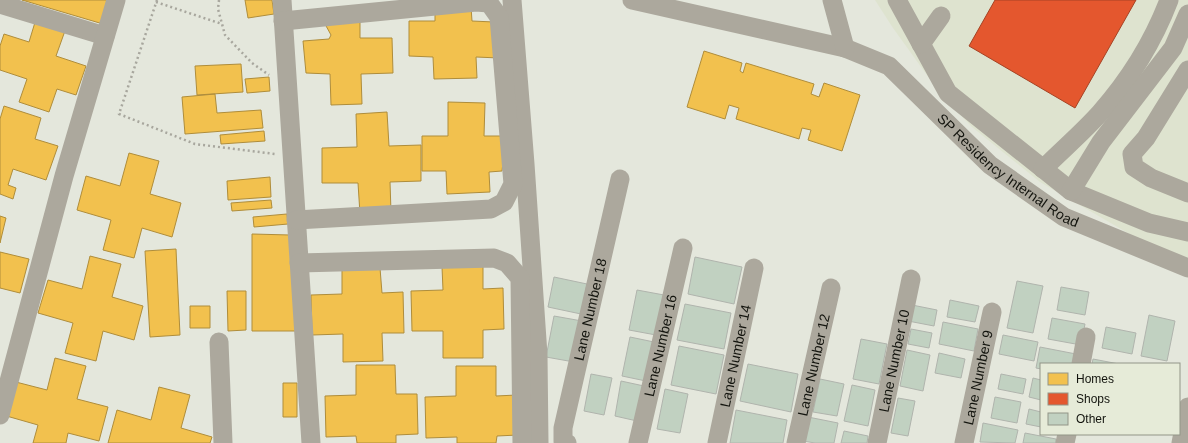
<svg xmlns="http://www.w3.org/2000/svg" width="1188" height="443" font-family="Arial,sans-serif">
	<style>
		.built { fill: #dee3cf }
		.homes { fill: #f2c14e; stroke: #af8d3b }
		.shops { fill: #e4572e; stroke: #a54324 }
		.building { fill: #c1d1c1; stroke: #b0b4ad }
		.lines { fill: none; stroke-linecap: round; stroke-linejoin: round }
		.path { stroke: #a8a79e; stroke-width: 2.5; stroke-dasharray: 2 3; stroke-linecap: butt }
		.minor { stroke: #aca89d; stroke-width: 19 }
		.labels { text-anchor: middle; stroke-width: 4; stroke-linejoin: round; paint-order: stroke }
		.street-label { font-size: 14px; fill: #13140e; stroke: #e6ebd8 }
	</style>
	<rect width="100%" height="100%" fill="#e4e7dc"/>
	<path class="built" d="M875 0H1188V261L1140 240 1040 182 972 127 942 96 893 28Z"/>
	<path class="homes" d="M22 0H110L103 24Z
		M245 0H272L274 14 248 18Z
		M471 7 472 21 494 22 499 58 476 57 477 78 434 79 433 57 409 56V21H435V10Z
		M36 19 66 28 56 56 86 66 76 95 57 89 49 112 19 102 27 79 0 70V46L4 34 29 42Z
		M360 22V38H392L393 73 361 74 362 104 331 105 330 74 306 73 303 41 329 39 331 35 325 24Z
		M704 51 742 63 740 71 743 73 746 63 814 84 811 94 819 97 824 83 860 95 842 151 808 140 811 130 802 128 799 139 736 119 739 108 729 105 725 119 687 107Z
		M241 64 243 92 197 95 195 66Z
		M269 77 270 91 247 93 245 79Z
		M215 94 217 113 261 110 263 128 185 134 182 97Z
		M448 102 485 103 484 136H506L502 171 489 172 490 192 447 194 446 171H422V136H448Z
		M4 106 41 118 35 139 58 146 46 180 13 169 8 185 16 188 13 199 0 194V119Z
		M387 112 389 146 421 145V181L390 182 391 212 360 214 358 183H322V148L357 147 356 114Z
		M264 131 265 141 221 144 220 135Z
		M129 153 159 161 150 194 181 203 172 237 142 228 134 258 103 250 111 220 77 210 86 176 120 186Z
		M270 177 271 197 228 200 227 181Z
		M271 200 272 208 232 211 231 203Z
		M287 214 288 224 254 227 253 217Z
		M0 216 6 218 0 243Z
		M252 234 290 235 296 331H252Z
		M176 249 180 335 150 337 145 251Z
		M0 252 29 259 20 293 0 288Z
		M90 256 121 264 112 297 143 306 134 340 103 331 96 361 65 353 73 323 38 313 48 280 82 289Z
		M483 265V289L503 288 504 329 483 330V358H443V331H412L411 291 443 290 442 267Z
		M342 268H380L382 293 403 292 404 333H382L383 361 343 362V334L312 335 311 295 342 294Z
		M227 291H246V330L228 331Z
		M190 306H210V328H190Z
		M55 358 86 366 77 399 108 407 99 441 68 433 66 443H33L38 425 3 415 12 381 47 390Z
		M356 365H395L396 394H417L418 434 396 435V443H357L356 436 326 437 325 396 356 395Z
		M456 366H496V396L517 395 518 435 497 436 496 443H457V437L426 438 425 397 456 396Z
		M283 383H297V417H283Z
		M159 387 190 395 181 428 212 437 210 443H108L117 410 151 420Z"/>
	<path class="shops" d="M995 0H1136L1075 108 969 46Z"/>
	<path class="building" d="M695 257 742 267 734 304 688 294Z
		M554 277 587 284 581 314 548 307Z
		M1017 281 1043 286 1033 333 1007 328Z
		M1061 287 1089 292 1085 315 1057 310Z
		M637 290 664 295 656 335 629 330Z
		M950 300 979 306 975 322 947 317Z
		M685 304 731 313 724 349 677 340Z
		M912 305 937 310 934 326 908 321Z
		M1149 315 1175 321 1167 361 1141 356Z
		M554 316 582 321 574 362 546 357Z
		M1052 318 1085 324 1081 345 1048 339Z
		M943 322 978 329 974 351 939 344Z
		M1106 327 1136 333 1132 354 1102 348Z
		M911 329 932 333 929 348 908 344Z
		M1003 335 1038 342 1034 361 999 354Z
		M630 337 654 342 646 381 622 376Z
		M861 339 887 344 879 384 853 379Z
		M679 346 724 355 716 394 671 385Z
		M1040 347 1076 354 1074 364H1041V369L1036 368Z
		M907 350 930 355 923 391 900 386Z
		M939 353 965 359 961 378 935 373Z
		M1093 359 1119 364H1092Z
		M748 364 798 374 791 412 740 401Z
		M591 374 612 378 604 415 584 411Z
		M1001 374 1026 379 1023 394 998 389Z
		M1033 378 1041 380V400L1029 397Z
		M820 379 844 384 837 416 813 412Z
		M621 381 644 386 637 421 615 416Z
		M852 385 875 390 868 426 844 421Z
		M665 389 688 394 680 433 657 429Z
		M995 397 1021 402 1017 423 991 418Z
		M898 398 915 401 908 436 891 433Z
		M1029 409 1041 412V427L1026 424Z
		M736 410 787 420 783 443H730Z
		M808 417 838 423 834 443H815L803 441Z
		M983 423 1018 430 1015 443 980 442Z
		M844 431 868 436 867 443H841Z
		M1025 433 1056 439V443H1023Z"/>
	<g class="lines">
		<path class="path" d="M157 0 119 114 195 144 275 154
			M219 0 218 9 225 35 252 63 269 75
			M156 2 222 24"/>
		<g class="minor">
			<path d="M282 0 311 443"/>
			<path d="M512 0 525 164 538 355 539 443"/>
			<path id="s1" d="M632 0 845 48 889 66 990 165 1064 217 1188 268"/>
			<path d="M832 0 845 48"/>
			<path d="M897 0 948 93 1071 191 1149 223 1188 232"/>
			<path d="M0 4 105 36"/>
			<path d="M283 21 476 2 489 3 499 17 513 184 504 202 491 209 296 220"/>
			<path d="M921 44 941 16"/>
			<path d="M1188 70 1146 138 1132 154 1134 167 1151 178 1188 193"/>
			<path d="M1043 169C1062 150 1083 132 1100 113 1130 79 1153 42 1169 0"/>
			<path d="M1071 191 1101 142 1173 48 1188 14"/>
			<path d="M299 263 494 258 507 263 520 278 522 443"/>
			<path d="M219 342 223 443"/>
			<path d="M1081 364 1086 337"/>
			<path d="M0 415 64 176 116 0"/>
			<path id="s2" d="M567 443 563 441V428L620 179"/>
			<path id="s3" d="M638 443 683 248"/>
			<path id="s4" d="M717 443 754 268"/>
			<path id="s5" d="M796 443 831 288"/>
			<path id="s6" d="M877 443 911 279"/>
			<path id="s7" d="M964 443 992 312"/>
			<path d="M1065 443 1067 434"/>
			<path d="M1181 443 1188 407"/>
		</g>
	</g>
	<g class="labels">
		<g class="street-label">
			<text dy="5" stroke="none"><textPath href="#s1" startOffset="425">SP Residency Internal Road</textPath></text>
			<text dy="5" stroke="none"><textPath href="#s2" startOffset="139">Lane Number 18</textPath></text>
			<text dy="5" stroke="none"><textPath href="#s3" startOffset="100">Lane Number 16</textPath></text>
			<text dy="5" stroke="none"><textPath href="#s4" startOffset="89">Lane Number 14</textPath></text>
			<text dy="5" stroke="none"><textPath href="#s6" startOffset="84">Lane Number 10</textPath></text>
			<text dy="5" stroke="none"><textPath href="#s5" startOffset="80">Lane Number 12</textPath></text>
			<text dy="5" stroke="none"><textPath href="#s7" startOffset="67">Lane Number 9</textPath></text>
		</g>
	</g>
	<rect x="1040" y="363" width="140" height="72" fill="#e6ebd8" stroke="#929587"/>
	<rect x="1048" y="373" width="20" height="12" fill="#f2c14e" stroke="#929587"/>
	<text x="1076" y="383" font-size="12" fill="#13140e">Homes</text>
	<rect x="1048" y="393" width="20" height="12" fill="#e4572e" stroke="#929587"/>
	<text x="1076" y="403" font-size="12" fill="#13140e">Shops</text>
	<rect x="1048" y="413" width="20" height="12" fill="#c1d1c1" stroke="#929587"/>
	<text x="1076" y="423" font-size="12" fill="#13140e">Other</text>
</svg>
